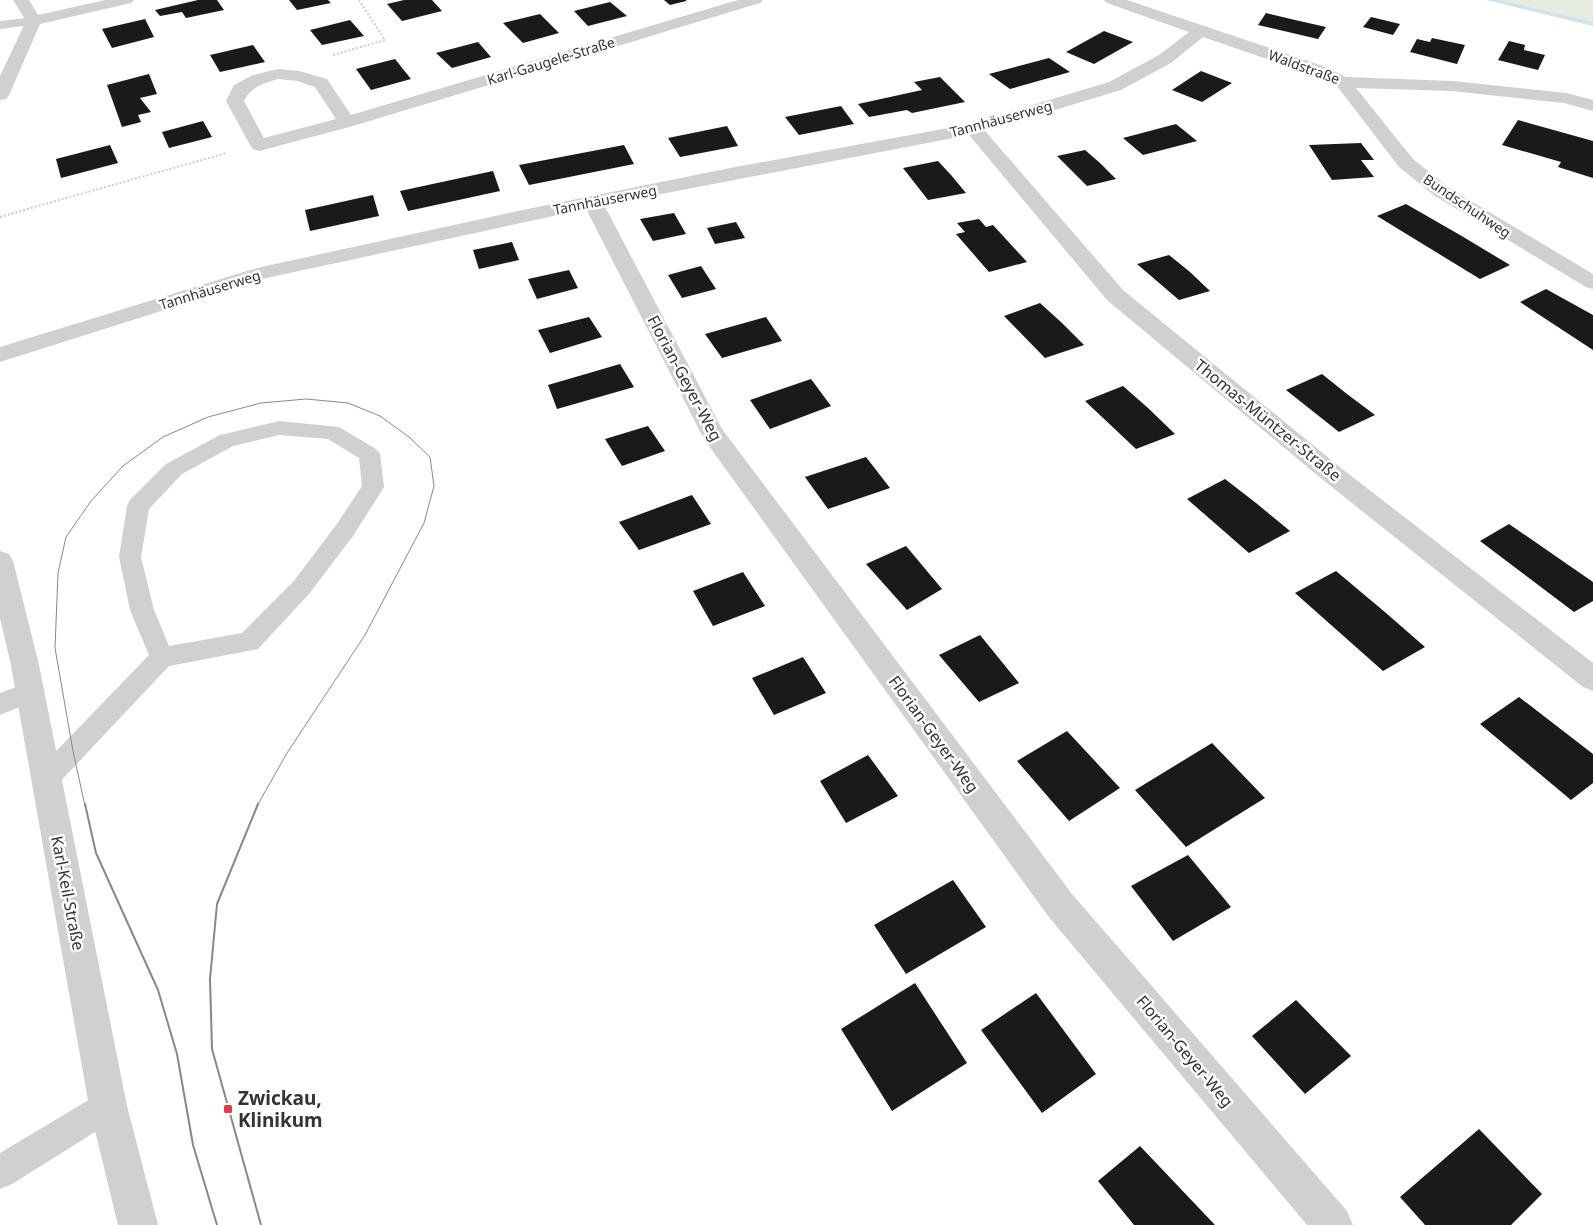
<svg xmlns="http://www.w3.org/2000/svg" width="1593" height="1225" font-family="'Noto Sans',sans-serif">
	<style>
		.green { fill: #e6ecdf }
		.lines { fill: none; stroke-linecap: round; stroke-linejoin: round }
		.stream { fill: #cfe2ee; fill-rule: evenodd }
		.building { fill: #1a1a1a }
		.path-far1 { stroke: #cdcdcd; stroke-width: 2; stroke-dasharray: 2 2; stroke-linecap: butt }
		.path { stroke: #cdcdcd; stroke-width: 2.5; stroke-dasharray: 2 2; stroke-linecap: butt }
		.service { fill: #d0d0d0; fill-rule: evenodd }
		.minor { fill: #d0d0d0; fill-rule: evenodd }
		.tram-far1 { stroke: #888; stroke-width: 1 }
		.tram { stroke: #888; stroke-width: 2 }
		.poi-dot { fill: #e63946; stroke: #fff; stroke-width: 2 }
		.labels { text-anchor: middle; stroke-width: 5; stroke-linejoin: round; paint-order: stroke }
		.far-street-label { font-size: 14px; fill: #333; stroke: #fff }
		.street-label { font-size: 16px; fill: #333; stroke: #fff }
		.near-poi-label { font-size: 19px; font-weight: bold; fill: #333; stroke: #fff; text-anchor: start }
	</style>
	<rect width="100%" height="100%" fill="#fff"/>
	<path class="green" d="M1501 0H1593V25Z"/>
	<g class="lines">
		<path class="stream" d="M1486 0H1500L1593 22V26Z"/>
	</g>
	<path class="building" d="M198 0H217L224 10 186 18 182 12 160 16 155 10Z
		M289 0H328L331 3 297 10Z
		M404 0H432L442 11 402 21 387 4Z
		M664 0H686V1L670 5Z
		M610 2 627 16 588 26 574 11Z
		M1266 13 1295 20 1326 27 1318 39 1258 25Z
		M540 14 559 33 523 43 503 23Z
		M1371 17 1400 24 1393 35 1363 27Z
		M145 19 154 37 112 48 102 29Z
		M350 20 364 36 322 45 310 30Z
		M1104 31 1133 42 1094 64 1066 52Z
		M1432 38 1465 45 1457 64 1410 52 1417 39 1430 42Z
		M1509 41 1525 45 1524 50 1545 55 1538 70 1498 60Z
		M478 42 491 57 452 68 436 53Z
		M253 45 265 62 220 72 210 55Z
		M1049 58 1070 72 1010 89 989 74Z
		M395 59 411 79 371 90 356 69Z
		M1201 71 1232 83 1202 102 1172 90Z
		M149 74 157 94 140 98 151 112 138 115 141 122 122 127 107 85Z
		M940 77 965 102 912 113 907 110 869 117 858 104 922 90 914 82Z
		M841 106 854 124 799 135 785 117Z
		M1518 120 1593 141V178L1558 167 1561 162 1502 145Z
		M203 121 212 137 169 148 162 132Z
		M1176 124 1197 141 1143 155 1123 138Z
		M727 126 738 146 680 157 668 138Z
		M1361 143 1374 160H1361L1374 177 1332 180 1309 145Z
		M110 145 118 163 61 178 56 159Z
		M624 145 634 164 529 185 519 165Z
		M1085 150 1100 163 1116 179 1087 186 1057 156Z
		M938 161 951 175 966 193 928 200 903 168Z
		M493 171 500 191 408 211 400 191Z
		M373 195 379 216 310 231 305 210Z
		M1406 204 1460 235 1510 265 1480 279 1377 216Z
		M674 213 686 234 653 241 640 219Z
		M979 219 986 227 993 225 1027 262 989 272 956 234 965 232 957 223Z
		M736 222 745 238 715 244 707 228Z
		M512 242 519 260 479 269 473 250Z
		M1169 255 1190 272 1210 291 1179 300 1137 264Z
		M701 266 716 289 682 298 668 275Z
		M569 270 578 288 537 299 528 279Z
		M1546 289 1593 315V350L1520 302Z
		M1040 303 1062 323 1084 345 1045 358 1004 316Z
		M589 317 602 337 550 353 538 330Z
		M766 317 782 341 722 358 705 334Z
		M620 364 634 387 557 409 548 385Z
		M1322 374 1347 394 1375 415 1339 432 1286 390Z
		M811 379 831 406 770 429 750 400Z
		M1123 386 1148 408 1175 434 1136 449 1085 401Z
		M648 426 665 451 622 466 605 439Z
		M866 457 890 488 828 509 805 477Z
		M1225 479 1256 503 1290 531 1249 553 1187 499Z
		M692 495 711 524 639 550 619 522Z
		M1509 524 1593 582V601L1574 612 1480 541Z
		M906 546 942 589 907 610 866 564Z
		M1336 571 1386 613 1425 647 1383 671 1295 593Z
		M743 572 765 606 713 626 693 591Z
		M980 635 1019 683 979 702 939 655Z
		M803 657 826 693 774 715 752 678Z
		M1519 697 1593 754V783L1571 800 1480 724Z
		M1067 731 1120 788 1069 821 1017 761Z
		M1212 743 1265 798 1186 847 1135 790Z
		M868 755 898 796 846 823 820 781Z
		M1188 855 1231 907 1173 941 1131 886Z
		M953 880 986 927 906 974 874 925Z
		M915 983 967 1063 892 1111 841 1029Z
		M1036 993 1096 1074 1042 1113 981 1030Z
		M1296 1000 1351 1056 1305 1094 1252 1036Z
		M1479 1129 1542 1194 1511 1225H1425L1400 1197Z
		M1140 1146 1215 1225H1134L1098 1181Z"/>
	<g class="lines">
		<path class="path-far1" d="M333 55 385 40 359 0
			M27 209 227 153"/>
		<path class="path" d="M0 217 32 208"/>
		<path class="service" d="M34 17 41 21 39 24 0 29V21Z
			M279 421 339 427 376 449 380 454 384 487 381 492 353 536 309 594 258 649 169 666 55 787 46 791 37 787 33 779 37 771 149 655 130 610 119 557 127 506 130 500 166 464 220 435ZM279 435 328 439 359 458 362 486 337 524 293 582 242 633 169 646 154 610 141 557 149 509 182 474 233 446Z
			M30 682 39 685 43 692 39 699 0 715V693Z
			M108 1090 119 1095 124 1106 119 1117 12 1184 0 1189V1153L97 1095Z"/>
		<path class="minor" d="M13 0H29L38 15 105 0H134L131 3 40 24 9 95 6 99 0 100V76L26 21Z
			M738 0H763L760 3 353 126 259 151 253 149 250 145 226 101 234 85 253 75 278 69 299 71 327 79 351 115ZM278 79 297 81 315 87 336 119 264 138 244 101C250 87 264 83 278 79Z
			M1104 0H1127L1320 65 1346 77 1452 81 1566 93 1593 100V111L1564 103 1452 91 1356 88 1413 159 1449 188 1593 274V289L1586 287 1435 196 1399 167 1337 86 1308 73 1203 37 1171 63 1121 90 985 131 1123 290 1341 468 1593 663V691L1583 687 1323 480 1107 300 969 135 604 205 722 429 1072 894 1347 1211 1353 1225H1307L1048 916 704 439 586 209 262 279 0 362V347L257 268 513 212 730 168 970 124 1109 82 1159 55 1189 32 1107 3Z
			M0 551 9 554 13 561 39 665 127 1106 158 1225H118L89 1106 11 665 0 618Z"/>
		<path class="tram-far1" d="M85 806 73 751 55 648 58 573 66 537 91 501 123 466 163 437 208 417 261 403 306 399 348 403 380 416 409 437 430 457 434 486 424 523 365 635 287 753 257 806"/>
		<path class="tram" d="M85 804 96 853 158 990 177 1054 193 1145 217 1225
			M258 804 217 904 210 979 212 1049 261 1225"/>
	</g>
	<rect class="poi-dot" x="223" y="1104" width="10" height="10" rx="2.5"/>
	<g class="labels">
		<g class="far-street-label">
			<text transform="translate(551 61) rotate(-17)" y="5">Karl-Gaugele-Straße</text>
			<text transform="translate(1304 67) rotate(20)" y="5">Waldstraße</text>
			<text transform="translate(1001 119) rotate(-15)" y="5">Tannhäuserweg</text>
			<text transform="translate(605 200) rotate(-11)" y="5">Tannhäuserweg</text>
			<text transform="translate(1467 206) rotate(34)" y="5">Bundschuhweg</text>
			<text transform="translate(210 290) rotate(-17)" y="5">Tannhäuserweg</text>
		</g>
		<g class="street-label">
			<text transform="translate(685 378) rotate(62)" y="6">Florian-Geyer-Weg</text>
			<text transform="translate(1268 420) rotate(39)" y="6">Thomas-Müntzer-Straße</text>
			<text transform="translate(934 734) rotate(54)" y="6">Florian-Geyer-Weg</text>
			<text transform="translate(68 893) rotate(79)" y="6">Karl-Keil-Straße</text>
			<text transform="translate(1185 1051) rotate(50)" y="6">Florian-Geyer-Weg</text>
		</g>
		<g class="near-poi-label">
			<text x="238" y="1105">Zwickau,<tspan x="238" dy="22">Klinikum</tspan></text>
		</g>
	</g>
</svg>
